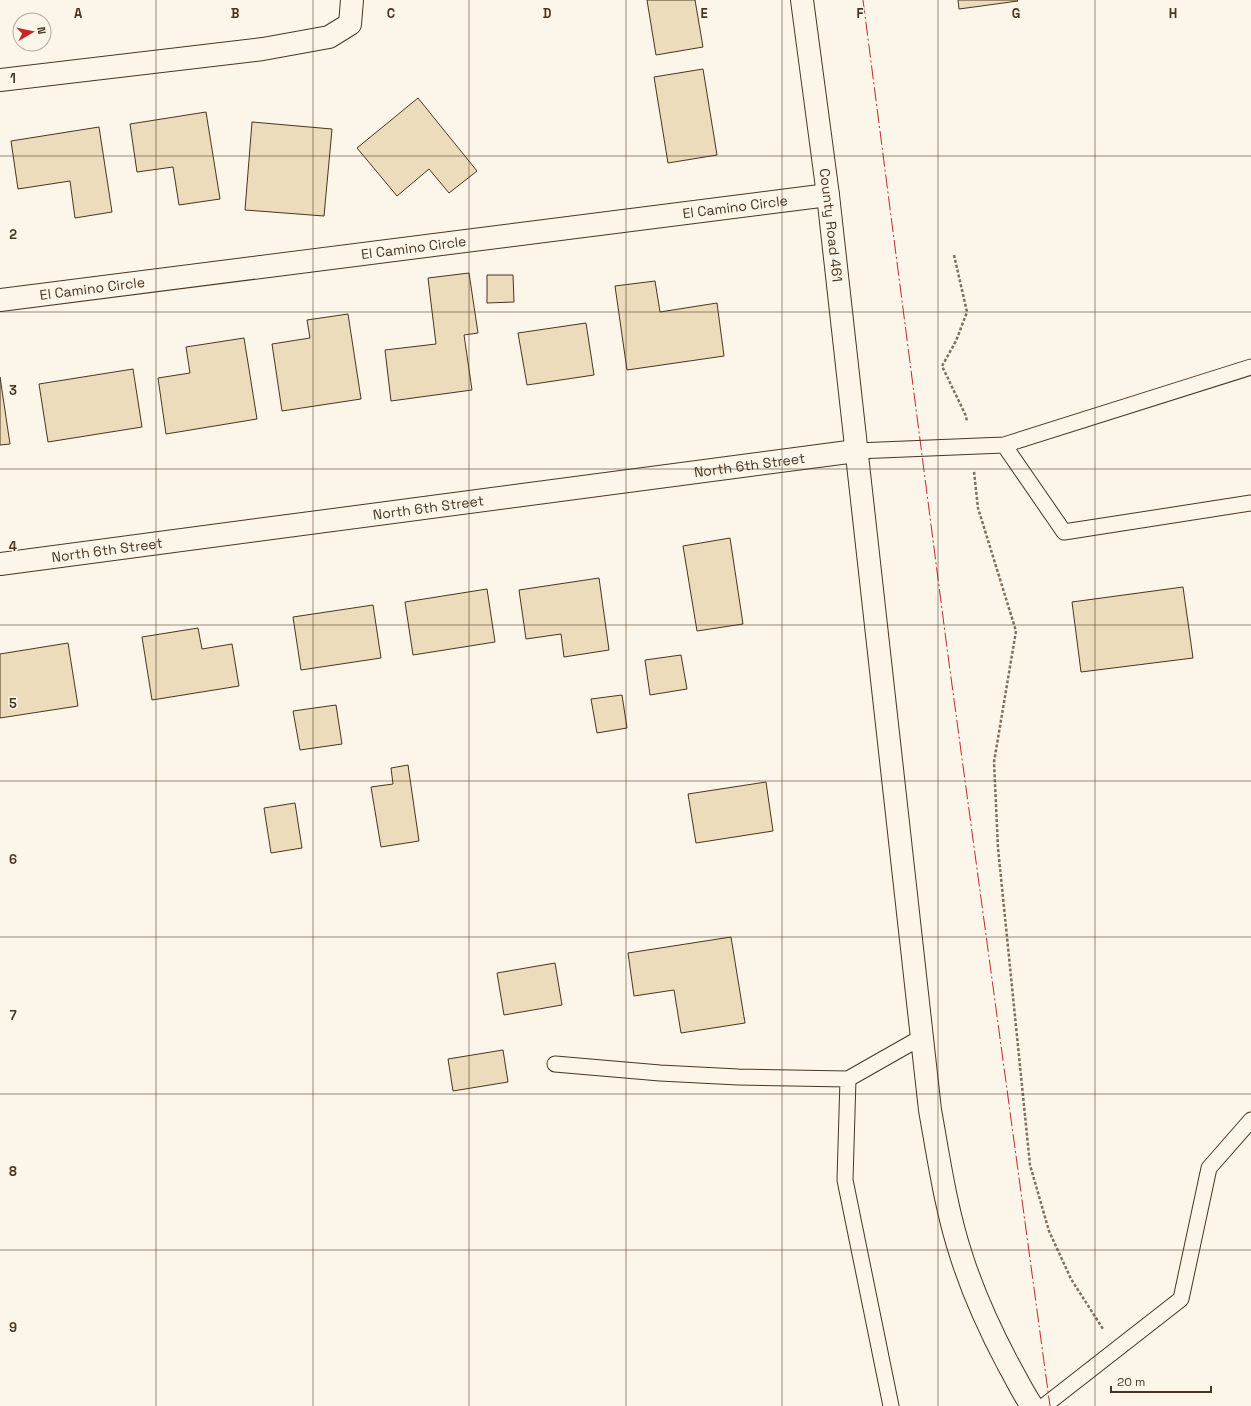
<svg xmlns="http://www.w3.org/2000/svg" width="1251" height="1406" font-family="'Space Grotesk',sans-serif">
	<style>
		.building { fill: #ecdcbc; stroke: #4a3520 }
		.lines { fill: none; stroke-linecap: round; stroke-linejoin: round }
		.service-casing { stroke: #4a3520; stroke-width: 17 }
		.minor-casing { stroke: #4a3520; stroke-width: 24 }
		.secondary-casing { stroke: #4a3520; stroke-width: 24 }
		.path { stroke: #7f6f5c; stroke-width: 2.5; stroke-dasharray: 3 2; stroke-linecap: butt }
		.service { stroke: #fbf6e9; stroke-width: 15 }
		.minor { stroke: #fbf6e9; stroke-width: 22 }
		.secondary { stroke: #fbf6e9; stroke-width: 22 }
		.power { stroke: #c62828; stroke-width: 1; stroke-dasharray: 14 3 2 3; stroke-linecap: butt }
		.grid { fill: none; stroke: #4a3520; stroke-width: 1; stroke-opacity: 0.55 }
		.labels { text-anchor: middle; stroke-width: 3; stroke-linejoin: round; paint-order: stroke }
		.street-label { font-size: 14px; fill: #4a3520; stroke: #fbf6e9 }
		.grid-label { font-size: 13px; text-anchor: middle; font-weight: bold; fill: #4a3520; stroke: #fbf6e9; stroke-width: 3; stroke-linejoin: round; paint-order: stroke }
	</style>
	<rect width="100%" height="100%" fill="#fbf6e9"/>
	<path class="building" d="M647 0H695L703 47 656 55Z
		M958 0H1017L1018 1 959 9Z
		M703 69 717 155 668 163 654 77Z
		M418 98 477 171 449 193 429 169 397 196 357 148Z
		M206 112 220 199 179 205 173 167 137 172 130 124Z
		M252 122 332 129 324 216 245 210Z
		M99 127 112 212 75 218 70 181 18 189 11 141Z
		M469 273 478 333 464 335 472 390 391 401 385 350 436 344 428 278Z
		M487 275H513L514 302 487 303Z
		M655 281 660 312 717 303 724 356 627 370 615 286Z
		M348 314 361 399 282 411 272 344 310 338 307 320Z
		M586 323 594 375 527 385 518 333Z
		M244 338 257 419 166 434 158 378 190 373 186 347Z
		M133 369 142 427 48 442 39 384Z
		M0 377 10 444 0 445Z
		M730 538 743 624 697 631 683 546Z
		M599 578 609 650 564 657 561 634 526 639 519 590Z
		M1183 587 1193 658 1081 672 1072 602Z
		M487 589 495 642 413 655 405 602Z
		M373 605 381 658 301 670 293 617Z
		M198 628 202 649 232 644 239 686 152 700 142 637Z
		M68 643 78 706 0 718V654Z
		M681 655 687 689 650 695 645 660Z
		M622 695 627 728 597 733 591 699Z
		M336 705 342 744 300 750 293 711Z
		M408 765 419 841 381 847 371 787 393 784 391 768Z
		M766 782 773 831 696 843 688 794Z
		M295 803 302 848 271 853 264 808Z
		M731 937 745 1023 681 1033 674 990 634 996 628 953Z
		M555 963 562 1005 504 1015 497 973Z
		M503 1050 508 1082 453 1091 448 1059Z"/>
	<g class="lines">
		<g class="service-casing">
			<path id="service" d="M1004 445 1064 532 1251 503
				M856 451 1004 445 1251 367
				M555 1064 660 1073 738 1077 848 1079
				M891 1406 845 1180 848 1079 922 1037
				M1044 1406 1181 1299 1209 1168 1251 1120"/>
		</g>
		<g class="minor-casing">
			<g id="minor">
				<path d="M0 80 263 49 329 37 350 24 352 0"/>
				<path id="s1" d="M0 300 828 195"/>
			</g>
		</g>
		<g class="secondary-casing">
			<g id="secondary">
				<path id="s2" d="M802 0 828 195 930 1110C939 1160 946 1210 962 1258 974 1295 990 1330 1008 1364 1016 1378 1023 1393 1032 1406"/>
				<path id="s3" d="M0 564 856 451"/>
			</g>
		</g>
		<path class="path" d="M954 255 967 312 956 341 942 366 966 416 967 422
			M974 472 978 508 1016 631 994 762 998 848 1030 1165 1049 1231 1071 1279 1103 1329"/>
		<use href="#service" class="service"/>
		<use href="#minor" class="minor"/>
		<use href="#secondary" class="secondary"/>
		<path class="power" d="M863 0 947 648 1050 1406"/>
	</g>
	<path class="grid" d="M156 0V1406M313 0V1406M469 0V1406M626 0V1406M782 0V1406M938 0V1406M1095 0V1406M0 156H1251M0 312H1251M0 469H1251M0 625H1251M0 781H1251M0 937H1251M0 1094H1251M0 1250H1251"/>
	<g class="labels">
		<g class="street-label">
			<text dy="5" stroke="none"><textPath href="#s1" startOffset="741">El Camino Circle</textPath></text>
			<text dy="5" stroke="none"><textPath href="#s2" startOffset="227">County Road 461</textPath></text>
			<text dy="5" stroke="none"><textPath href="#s1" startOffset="417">El Camino Circle</textPath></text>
			<text dy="5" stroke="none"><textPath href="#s1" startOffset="93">El Camino Circle</textPath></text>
			<text dy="5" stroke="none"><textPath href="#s3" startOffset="756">North 6th Street</textPath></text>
			<text dy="5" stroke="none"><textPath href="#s3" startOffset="432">North 6th Street</textPath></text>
			<text dy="5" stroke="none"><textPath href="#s3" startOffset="108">North 6th Street</textPath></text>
		</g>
	</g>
	<g class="grid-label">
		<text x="78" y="18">A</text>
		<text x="235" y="18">B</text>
		<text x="391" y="18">C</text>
		<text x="547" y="18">D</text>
		<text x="704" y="18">E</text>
		<text x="860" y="18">F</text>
		<text x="1016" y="18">G</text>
		<text x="1173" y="18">H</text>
		<text x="13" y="83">1</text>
		<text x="13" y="239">2</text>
		<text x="13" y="395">3</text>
		<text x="13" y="551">4</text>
		<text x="13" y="708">5</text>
		<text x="13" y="864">6</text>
		<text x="13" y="1020">7</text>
		<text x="13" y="1176">8</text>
		<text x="13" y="1332">9</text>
	</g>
	<g transform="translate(32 32) rotate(81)"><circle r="19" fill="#fbf6e9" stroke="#b4a999"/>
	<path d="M0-3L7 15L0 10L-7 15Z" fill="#c62828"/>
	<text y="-6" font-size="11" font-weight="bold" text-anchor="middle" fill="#4a3520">N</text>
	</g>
	<path d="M1111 1386v6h100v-6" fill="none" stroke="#4a3520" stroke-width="2"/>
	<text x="1117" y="1386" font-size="12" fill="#4a3520" stroke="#fbf6e9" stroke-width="3" paint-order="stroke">20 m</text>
</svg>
